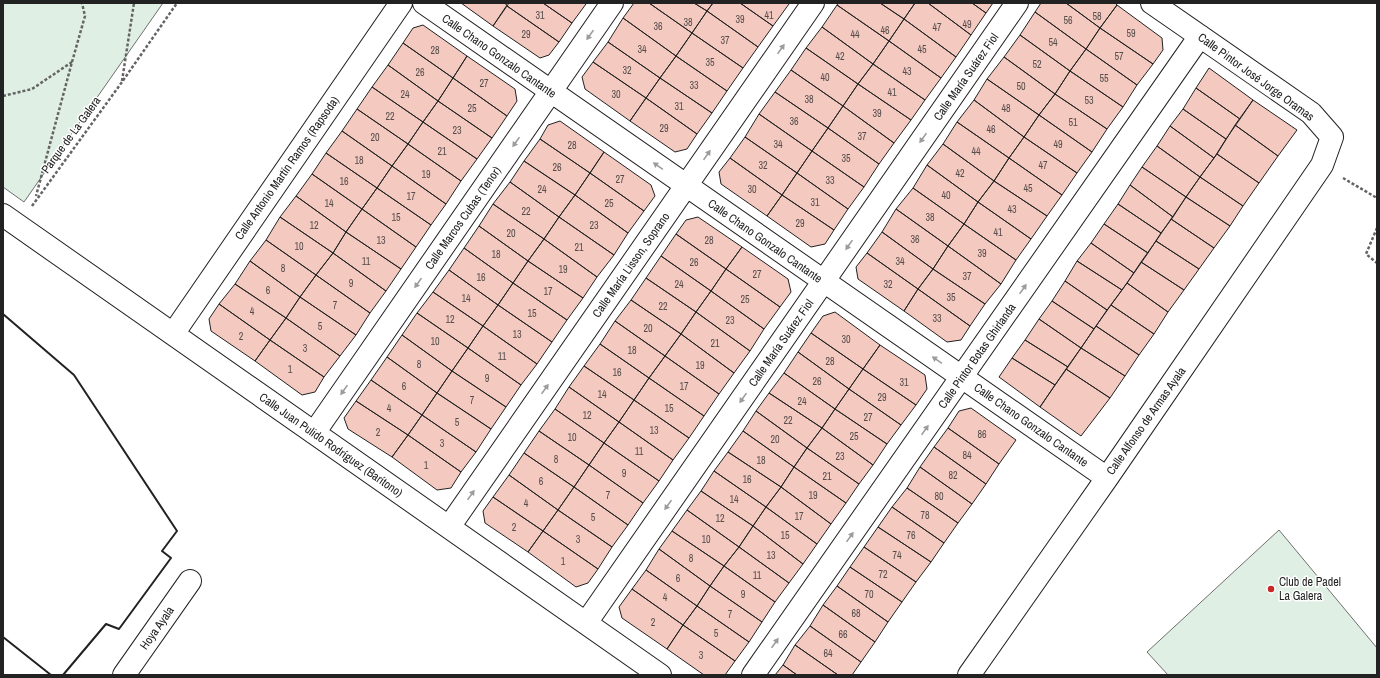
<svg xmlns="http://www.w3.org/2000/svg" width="1380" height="678" font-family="'Archivo Narrow',sans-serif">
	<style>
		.green { fill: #e0efe3; stroke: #6f6f6f }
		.building { fill: #f3c9c0; stroke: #222 }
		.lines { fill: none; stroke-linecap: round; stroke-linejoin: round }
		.minor-casing { stroke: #222; stroke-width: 24 }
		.path { stroke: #646464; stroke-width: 2.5; stroke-dasharray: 3 2; stroke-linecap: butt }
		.minor { stroke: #fff; stroke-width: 22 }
		.wall { stroke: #222; stroke-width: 2 }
		.oneway { fill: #9c9c9c }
		.poi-dot { fill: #c62828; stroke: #fff; stroke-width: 1.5 }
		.labels { text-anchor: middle; stroke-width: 3; stroke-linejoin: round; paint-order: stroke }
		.number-label { font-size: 10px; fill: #564c4a }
		.street-label { font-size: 12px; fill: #222; stroke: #fff }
		.poi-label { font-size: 12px; fill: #222; stroke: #fff; text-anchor: start }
	</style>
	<rect width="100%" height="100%" fill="#fff"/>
	<path class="green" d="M3 3H163L24 202 3 187Z
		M1279 530 1377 648V675H1168L1147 652Z"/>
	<path class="building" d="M461 3H504L507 5 493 26Z
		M509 3H543L572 23 559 42 507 6Z
		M543 3H584L586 4 572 23Z
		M634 3H649L692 33 676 56 623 18Z
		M649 3H694L707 11 692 33Z
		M694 3H713L707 11Z
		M713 3H740L773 26 758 47 707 11Z
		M740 3H788L789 4 773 26Z
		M838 3H880L904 19 889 41 837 5Z
		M880 3H915L904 19Z
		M915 3H928L971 35 956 57 904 19Z
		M928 3H972L986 13 971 35Z
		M972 3H993L986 13Z
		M1041 3H1066L1100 28 1086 49 1035 12Z
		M1066 3H1115L1117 5 1100 28Z
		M837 5 889 41 873 64 822 27Z
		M1117 5 1162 38 1163 50 1153 64 1100 28Z
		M507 6 559 42 549 55 540 58 493 26Z
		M707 11 758 47 743 68 692 33Z
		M1035 12 1086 49 1070 71 1020 35Z
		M623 18 676 56 660 78 608 42Z
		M904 19 956 57 941 78 889 41Z
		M423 25 467 56 453 78 403 43 413 28Z
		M822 27 873 64 858 84 806 48Z
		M1100 28 1153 64 1137 85 1086 49Z
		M692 33 743 68 727 91 676 56Z
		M1020 35 1070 71 1055 94 1004 57Z
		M889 41 941 78 925 100 873 64Z
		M608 42 660 78 646 98 593 62Z
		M403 43 453 78 438 101 388 65Z
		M806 48 858 84 843 106 791 70Z
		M1086 49 1137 85 1123 107 1070 71Z
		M467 56 515 89 517 101 507 116 453 78Z
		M676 56 727 91 712 113 660 78Z
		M1004 57 1055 94 1039 115 987 79Z
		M593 62 646 98 630 121 585 89 582 77Z
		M873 64 925 100 911 120 858 84Z
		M388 65 438 101 423 122 372 87Z
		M1209 68 1253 100 1240 119 1196 88Z
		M791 70 843 106 828 128 775 92Z
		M1070 71 1123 107 1107 129 1055 94Z
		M453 78 507 116 492 138 438 101Z
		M660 78 712 113 697 134 646 98Z
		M987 79 1039 115 1024 137 974 100Z
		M858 84 911 120 894 143 843 106Z
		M372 87 423 122 408 144 357 109Z
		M1196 88 1240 119 1226 139 1183 109Z
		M775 92 828 128 812 151 759 114Z
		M1055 94 1107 129 1092 152 1039 115Z
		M646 98 697 134 687 149 675 152 630 121Z
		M974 100 1024 137 1009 158 957 122Z
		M1253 100 1297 130 1278 156 1235 125Z
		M438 101 492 138 477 159 423 122Z
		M843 106 894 143 879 164 828 128Z
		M357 109 408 144 392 166 342 131Z
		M1183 109 1226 139 1214 158 1170 126Z
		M759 114 812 151 797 173 745 137Z
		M1039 115 1092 152 1077 173 1024 137Z
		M560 121 604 152 590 173 540 139 548 125Z
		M423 122 477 159 461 181 408 144Z
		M957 122 1009 158 994 181 943 144Z
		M1235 125 1278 156 1259 183 1217 154Z
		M1170 126 1214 158 1200 177 1157 146Z
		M828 128 879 164 864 187 812 151Z
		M342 131 392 166 377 188 326 153Z
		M745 137 797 173 782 195 730 158Z
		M1024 137 1077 173 1062 195 1009 158Z
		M540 139 590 173 575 195 524 161Z
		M408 144 461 181 446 204 392 166Z
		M943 144 994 181 978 202 927 165Z
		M1157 146 1200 177 1186 197 1142 167Z
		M812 151 864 187 848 209 797 173Z
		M604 152 651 185 655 196 644 211 590 173Z
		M326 153 377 188 362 209 312 174Z
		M1217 154 1259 183 1243 206 1200 177Z
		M730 158 782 195 767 216 721 184 719 172Z
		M1009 158 1062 195 1047 216 994 181Z
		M524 161 575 195 559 217 510 182Z
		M927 165 978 202 964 224 913 188Z
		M392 166 446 204 431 225 377 188Z
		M1142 167 1186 197 1173 217 1130 185Z
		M590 173 644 211 628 233 575 195Z
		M797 173 848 209 834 230 782 195Z
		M312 174 362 209 346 232 296 196Z
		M1200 177 1243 206 1230 226 1186 197Z
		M994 181 1047 216 1031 239 978 202Z
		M510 182 559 217 544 239 493 204Z
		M1130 185 1173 217 1161 233 1118 204Z
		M377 188 431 225 416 247 362 209Z
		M913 188 964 224 948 246 896 209Z
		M575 195 628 233 614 255 559 217Z
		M782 195 834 230 825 244 811 247 767 216Z
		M296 196 346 232 333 253 280 217Z
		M1186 197 1230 226 1214 248 1171 219Z
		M978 202 1031 239 1016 260 964 224Z
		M493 204 544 239 528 261 479 226Z
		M1118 204 1161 233 1148 253 1104 224Z
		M362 209 416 247 401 269 346 232Z
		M896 209 948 246 933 269 882 232Z
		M280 217 333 253 316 275 266 240Z
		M559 217 614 255 597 277 544 239Z
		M698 217 742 247 726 269 676 234 686 220Z
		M1171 219 1214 248 1199 269 1156 241Z
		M964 224 1016 260 1001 284 948 246Z
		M1104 224 1148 253 1134 273 1091 243Z
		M479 226 528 261 513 283 464 248Z
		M346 232 401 269 386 291 333 253Z
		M882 232 933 269 918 289 867 253Z
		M676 234 726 269 711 291 661 256Z
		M544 239 597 277 583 298 528 261Z
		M266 240 316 275 300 297 250 261Z
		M1156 241 1199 269 1184 290 1141 262Z
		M1091 243 1134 273 1122 290 1077 261Z
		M948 246 1001 284 985 304 933 269Z
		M742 247 788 279 791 292 780 307 726 269Z
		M464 248 513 283 498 305 449 270Z
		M333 253 386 291 370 313 316 275Z
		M867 253 918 289 904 311 858 279 856 267Z
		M661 256 711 291 696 312 646 278Z
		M250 261 300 297 286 318 235 284Z
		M528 261 583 298 567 320 513 283Z
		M1077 261 1122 290 1107 310 1065 281Z
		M1141 262 1184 290 1168 312 1127 283Z
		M726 269 780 307 764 329 711 291Z
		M933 269 985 304 970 326 918 289Z
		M449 270 498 305 483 326 433 292Z
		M316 275 370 313 356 335 300 297Z
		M646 278 696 312 681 334 631 300Z
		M1065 281 1107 310 1094 329 1052 301Z
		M513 283 567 320 552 342 498 305Z
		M1127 283 1168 312 1154 334 1111 305Z
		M235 284 286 318 270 340 219 304Z
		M918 289 970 326 961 340 947 342 904 311Z
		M711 291 764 329 750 351 696 312Z
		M433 292 483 326 468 348 417 313Z
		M300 297 356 335 340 356 286 318Z
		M631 300 681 334 665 356 615 321Z
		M1052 301 1094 329 1081 348 1039 319Z
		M219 304 270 340 255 361 211 331 209 319Z
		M498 305 552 342 537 364 483 326Z
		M1111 305 1154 334 1139 355 1096 326Z
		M696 312 750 351 734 373 681 334Z
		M835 312 880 345 863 369 811 333 823 316Z
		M417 313 468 348 452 371 402 335Z
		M286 318 340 356 324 377 270 340Z
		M1039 319 1081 348 1068 367 1025 340Z
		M615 321 665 356 649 378 600 344Z
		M483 326 537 364 521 385 468 348Z
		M1096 326 1139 355 1125 376 1081 348Z
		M811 333 863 369 849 389 798 352Z
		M681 334 734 373 719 394 665 356Z
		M402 335 452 371 437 393 387 357Z
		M270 340 324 377 315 392 302 395 255 361Z
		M1025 340 1068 367 1055 385 1012 358Z
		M600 344 649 378 634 400 584 366Z
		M880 345 925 375 927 389 916 405 863 369Z
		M468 348 521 385 506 407 452 371Z
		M1081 348 1125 376 1110 398 1066 369Z
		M798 352 849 389 835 409 784 373Z
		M665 356 719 394 704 416 649 378Z
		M387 357 437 393 422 415 371 380Z
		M1012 358 1055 385 1040 407 999 377Z
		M584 366 634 400 619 422 569 387Z
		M863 369 916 405 901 425 849 389Z
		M1066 369 1110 398 1081 436 1040 407Z
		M452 371 506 407 491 429 437 393Z
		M784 373 835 409 822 428 769 393Z
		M649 378 704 416 689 438 634 400Z
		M371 380 422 415 408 435 356 401Z
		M569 387 619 422 604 443 555 409Z
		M849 389 901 425 887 444 835 409Z
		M437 393 491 429 476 452 422 415Z
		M769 393 822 428 807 448 756 411Z
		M634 400 689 438 673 460 619 422Z
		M356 401 408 435 392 457 348 429 344 418Z
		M971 408 1016 440 999 464 948 428 959 411Z
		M555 409 604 443 589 465 539 431Z
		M835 409 887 444 873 465 822 428Z
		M756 411 807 448 794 467 743 431Z
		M422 415 476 452 461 472 408 435Z
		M619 422 673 460 659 481 604 443Z
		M822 428 873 465 859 484 807 448Z
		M948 428 999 464 986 484 934 447Z
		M539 431 589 465 574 487 524 453Z
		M743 431 794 467 781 487 728 452Z
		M408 435 461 472 451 488 437 490 392 457Z
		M604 443 659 481 643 503 589 465Z
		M934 447 986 484 972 504 920 467Z
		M807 448 859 484 846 503 794 467Z
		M728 452 781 487 766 507 714 471Z
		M524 453 574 487 558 510 509 475Z
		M589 465 643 503 628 525 574 487Z
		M794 467 846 503 831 524 781 487Z
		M920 467 972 504 958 523 907 488Z
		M714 471 766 507 753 526 701 491Z
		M509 475 558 510 543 531 493 497Z
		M574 487 628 525 612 547 558 510Z
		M781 487 831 524 817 544 766 507Z
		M907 488 958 523 944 543 892 507Z
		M701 491 753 526 739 547 687 510Z
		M493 497 543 531 528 552 485 523 483 511Z
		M766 507 817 544 803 564 753 526Z
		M892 507 944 543 931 562 878 527Z
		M558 510 612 547 598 569 543 531Z
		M687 510 739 547 724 566 672 531Z
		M753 526 803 564 789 583 739 547Z
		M878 527 931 562 916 582 864 547Z
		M543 531 598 569 588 583 576 587 528 552Z
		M672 531 724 566 710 586 659 549Z
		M739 547 789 583 775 602 724 566Z
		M864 547 916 582 902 602 850 567Z
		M659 549 710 586 697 606 646 570Z
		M724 566 775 602 762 622 710 586Z
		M850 567 902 602 888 622 837 586Z
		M646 570 697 606 683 625 632 589Z
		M710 586 762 622 749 642 697 606Z
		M837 586 888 622 875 642 823 605Z
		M632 589 683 625 667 649 622 618 619 607Z
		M823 605 875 642 861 662 810 626Z
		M697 606 749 642 735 661 683 625Z
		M683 625 735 661 725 675H704L667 649Z
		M810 626 861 662 852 675H838L795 645Z
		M795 645 838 675H797L783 665Z
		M783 665 797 675H775Z"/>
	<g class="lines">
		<g class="minor-casing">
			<path id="minor" d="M424 3 1107 478
				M3 215 660 675
				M173 334 401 3
				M314 433 612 3
				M449 527 813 3
				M586 623 1017 3
				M124 675 190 581
				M753 675 1200 36
				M969 675 1107 478 1322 165 1332 137 1311 113 1152 3"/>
		</g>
		<path class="path" d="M72 62 85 16 82 3
			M122 81 134 3
			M3 96 32 89 72 62 36 196
			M1343 178 1377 198
			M32 206 122 82 177 3
			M1377 228 1366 254 1377 263"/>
		<use href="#minor" class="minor"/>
		<path class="wall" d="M3 314 74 375 177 531 162 551 171 558 119 629 106 624 63 675
			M3 637 51 675"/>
	</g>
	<defs><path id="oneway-solid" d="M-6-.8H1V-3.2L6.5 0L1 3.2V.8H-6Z"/></defs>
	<g class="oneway">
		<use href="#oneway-solid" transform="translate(590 35) rotate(125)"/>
		<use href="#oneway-solid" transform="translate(781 49) rotate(-55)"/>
		<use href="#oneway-solid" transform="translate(923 138) rotate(125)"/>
		<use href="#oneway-solid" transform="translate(516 142) rotate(125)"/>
		<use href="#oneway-solid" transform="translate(707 155) rotate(-55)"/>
		<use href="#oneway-solid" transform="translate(658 166) rotate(-145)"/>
		<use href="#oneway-solid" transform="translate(849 245) rotate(125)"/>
		<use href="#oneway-solid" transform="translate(418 283) rotate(125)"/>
		<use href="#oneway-solid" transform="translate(1023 289) rotate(-55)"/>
		<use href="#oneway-solid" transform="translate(937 360) rotate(-145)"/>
		<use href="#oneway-solid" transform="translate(545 389) rotate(-55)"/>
		<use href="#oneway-solid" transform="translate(344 390) rotate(125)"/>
		<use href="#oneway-solid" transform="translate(743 398) rotate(125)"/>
		<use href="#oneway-solid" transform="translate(925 430) rotate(-55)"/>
		<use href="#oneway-solid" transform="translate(471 495) rotate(-55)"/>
		<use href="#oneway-solid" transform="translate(668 505) rotate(125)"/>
		<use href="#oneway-solid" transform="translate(850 537) rotate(-55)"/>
		<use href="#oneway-solid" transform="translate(775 643) rotate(-55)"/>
	</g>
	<circle class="poi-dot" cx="1271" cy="589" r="4"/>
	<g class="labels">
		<g class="number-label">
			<text x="540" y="19">31</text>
			<text x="769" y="19">41</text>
			<text x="1097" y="20">58</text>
			<text x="740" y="23">39</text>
			<text x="1068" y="24">56</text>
			<text x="688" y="26">38</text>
			<text x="967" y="28">49</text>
			<text x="658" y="30">36</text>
			<text x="937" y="31">47</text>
			<text x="885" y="34">46</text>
			<text x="1131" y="37">59</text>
			<text x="526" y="38">29</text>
			<text x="855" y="38">44</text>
			<text x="725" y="44">37</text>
			<text x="1053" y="46">54</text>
			<text x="642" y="53">34</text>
			<text x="922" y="53">45</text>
			<text x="435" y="54">28</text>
			<text x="840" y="60">42</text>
			<text x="1119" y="60">57</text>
			<text x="710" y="66">35</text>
			<text x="1037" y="68">52</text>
			<text x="627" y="74">32</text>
			<text x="907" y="75">43</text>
			<text x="420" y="76">26</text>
			<text x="825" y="81">40</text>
			<text x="1104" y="82">55</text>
			<text x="484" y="87">27</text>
			<text x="694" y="89">33</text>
			<text x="1021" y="90">50</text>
			<text x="892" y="96">41</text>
			<text x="405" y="98">24</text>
			<text x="616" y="98">30</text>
			<text x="809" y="103">38</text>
			<text x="1089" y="104">53</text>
			<text x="679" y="110">31</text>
			<text x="472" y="112">25</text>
			<text x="1006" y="112">48</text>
			<text x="877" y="117">39</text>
			<text x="390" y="120">22</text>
			<text x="794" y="125">36</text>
			<text x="1073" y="126">51</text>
			<text x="664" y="132">29</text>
			<text x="991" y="133">46</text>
			<text x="457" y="134">23</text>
			<text x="862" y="140">37</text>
			<text x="375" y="141">20</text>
			<text x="778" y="148">34</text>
			<text x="1058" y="148">49</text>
			<text x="572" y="149">28</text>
			<text x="442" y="155">21</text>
			<text x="976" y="155">44</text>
			<text x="846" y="162">35</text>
			<text x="359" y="164">18</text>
			<text x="763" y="169">32</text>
			<text x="1043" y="169">47</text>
			<text x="557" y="171">26</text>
			<text x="960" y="177">42</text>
			<text x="426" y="178">19</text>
			<text x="620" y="183">27</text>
			<text x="830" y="184">33</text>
			<text x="344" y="185">16</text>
			<text x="1028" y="192">45</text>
			<text x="542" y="193">24</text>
			<text x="752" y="193">30</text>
			<text x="946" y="199">40</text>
			<text x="411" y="200">17</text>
			<text x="815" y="206">31</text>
			<text x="329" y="207">14</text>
			<text x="609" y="207">25</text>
			<text x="1012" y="213">43</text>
			<text x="526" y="215">22</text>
			<text x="396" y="221">15</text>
			<text x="930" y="221">38</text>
			<text x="800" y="227">29</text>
			<text x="314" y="229">12</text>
			<text x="594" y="229">23</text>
			<text x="998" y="236">41</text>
			<text x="511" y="237">20</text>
			<text x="915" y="243">36</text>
			<text x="381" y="244">13</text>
			<text x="709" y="244">28</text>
			<text x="299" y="250">10</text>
			<text x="579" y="251">21</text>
			<text x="982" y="257">39</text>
			<text x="496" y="258">18</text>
			<text x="366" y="265">11</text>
			<text x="900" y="265">34</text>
			<text x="694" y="266">26</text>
			<text x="283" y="272">8</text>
			<text x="563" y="273">19</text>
			<text x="757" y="278">27</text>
			<text x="967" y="280">37</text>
			<text x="481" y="281">16</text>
			<text x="351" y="287">9</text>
			<text x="679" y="288">24</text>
			<text x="888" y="288">32</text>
			<text x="268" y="294">6</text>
			<text x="548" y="295">17</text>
			<text x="951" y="301">35</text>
			<text x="466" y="302">14</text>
			<text x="745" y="303">25</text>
			<text x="335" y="309">7</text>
			<text x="663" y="310">22</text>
			<text x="252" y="315">4</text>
			<text x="532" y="317">15</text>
			<text x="937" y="322">33</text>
			<text x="450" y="323">12</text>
			<text x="730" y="324">23</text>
			<text x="320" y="330">5</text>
			<text x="648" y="332">20</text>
			<text x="517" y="338">13</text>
			<text x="241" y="340">2</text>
			<text x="846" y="343">30</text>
			<text x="435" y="345">10</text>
			<text x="715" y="347">21</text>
			<text x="305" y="352">3</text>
			<text x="632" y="354">18</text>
			<text x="502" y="360">11</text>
			<text x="830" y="365">28</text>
			<text x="419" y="368">8</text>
			<text x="700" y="369">19</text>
			<text x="290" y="373">1</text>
			<text x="617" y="376">16</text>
			<text x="487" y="382">9</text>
			<text x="817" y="385">26</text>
			<text x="904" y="386">31</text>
			<text x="404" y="390">6</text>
			<text x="684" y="390">17</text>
			<text x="602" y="398">14</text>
			<text x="882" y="401">29</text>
			<text x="472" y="404">7</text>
			<text x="802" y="405">24</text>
			<text x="389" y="412">4</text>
			<text x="669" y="412">15</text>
			<text x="587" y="419">12</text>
			<text x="868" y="421">27</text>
			<text x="788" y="424">22</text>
			<text x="457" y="426">5</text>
			<text x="654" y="434">13</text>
			<text x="378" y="436">2</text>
			<text x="982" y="438">86</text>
			<text x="854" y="440">25</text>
			<text x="572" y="441">10</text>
			<text x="775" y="443">20</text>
			<text x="442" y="447">3</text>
			<text x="639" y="455">11</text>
			<text x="967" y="459">84</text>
			<text x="840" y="460">23</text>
			<text x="556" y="463">8</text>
			<text x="761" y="464">18</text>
			<text x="426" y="469">1</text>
			<text x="624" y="477">9</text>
			<text x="953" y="479">82</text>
			<text x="827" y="480">21</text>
			<text x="747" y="483">16</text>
			<text x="541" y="485">6</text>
			<text x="608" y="499">7</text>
			<text x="813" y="499">19</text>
			<text x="939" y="500">80</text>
			<text x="734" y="503">14</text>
			<text x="526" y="507">4</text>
			<text x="925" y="519">78</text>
			<text x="799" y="520">17</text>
			<text x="593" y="521">5</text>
			<text x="720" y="522">12</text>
			<text x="514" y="531">2</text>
			<text x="785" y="539">15</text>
			<text x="911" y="539">76</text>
			<text x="578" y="543">3</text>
			<text x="706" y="543">10</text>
			<text x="771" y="559">13</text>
			<text x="897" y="559">74</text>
			<text x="691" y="562">8</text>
			<text x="563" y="565">1</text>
			<text x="883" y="578">72</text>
			<text x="757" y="579">11</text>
			<text x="678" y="582">6</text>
			<text x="743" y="598">9</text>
			<text x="869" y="598">70</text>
			<text x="665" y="601">4</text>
			<text x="856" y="617">68</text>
			<text x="730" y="618">7</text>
			<text x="653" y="626">2</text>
			<text x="716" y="637">5</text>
			<text x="843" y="638">66</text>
			<text x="828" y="657">64</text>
			<text x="701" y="659">3</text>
		</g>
		<g class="street-label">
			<text transform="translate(499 56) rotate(35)" y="4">Calle Chano Gonzalo Cantante</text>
			<text transform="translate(966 77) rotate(-55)" y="4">Calle María Suárez Fiol</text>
			<text transform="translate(1256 77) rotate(36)" y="4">Calle Pintor José Jorge Oramas</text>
			<text transform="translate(71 135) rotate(-54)" y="4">Parque de La Galera</text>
			<text transform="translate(287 168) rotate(-55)" y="4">Calle Antonio Martín Ramos (Rapsoda)</text>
			<text transform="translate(463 218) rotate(-55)" y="4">Calle Marcos Cubas (Tenor)</text>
			<text transform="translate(765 241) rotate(35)" y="4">Calle Chano Gonzalo Cantante</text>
			<text transform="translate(631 265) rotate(-55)" y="4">Calle María Lisson, Soprano</text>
			<text transform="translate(781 343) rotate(-55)" y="4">Calle María Suárez Fiol</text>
			<text transform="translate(977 356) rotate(-55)" y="4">Calle Pintor Botas Ghirlanda</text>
			<text transform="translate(1146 421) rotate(-55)" y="4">Calle Alfonso de Armas Ayala</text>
			<text transform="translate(1031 425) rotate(35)" y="4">Calle Chano Gonzalo Cantante</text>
			<text transform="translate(331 445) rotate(35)" y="4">Calle Juan Pulido Rodríguez (Barítono)</text>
			<text transform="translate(157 628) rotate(-55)" y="4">Hoya Ayala</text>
		</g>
		<g class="poi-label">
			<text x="1279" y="586">Club de Padel<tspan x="1279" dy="14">La Galera</tspan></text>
		</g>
	</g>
	<rect width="1380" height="678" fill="none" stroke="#222222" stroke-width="8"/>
</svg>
